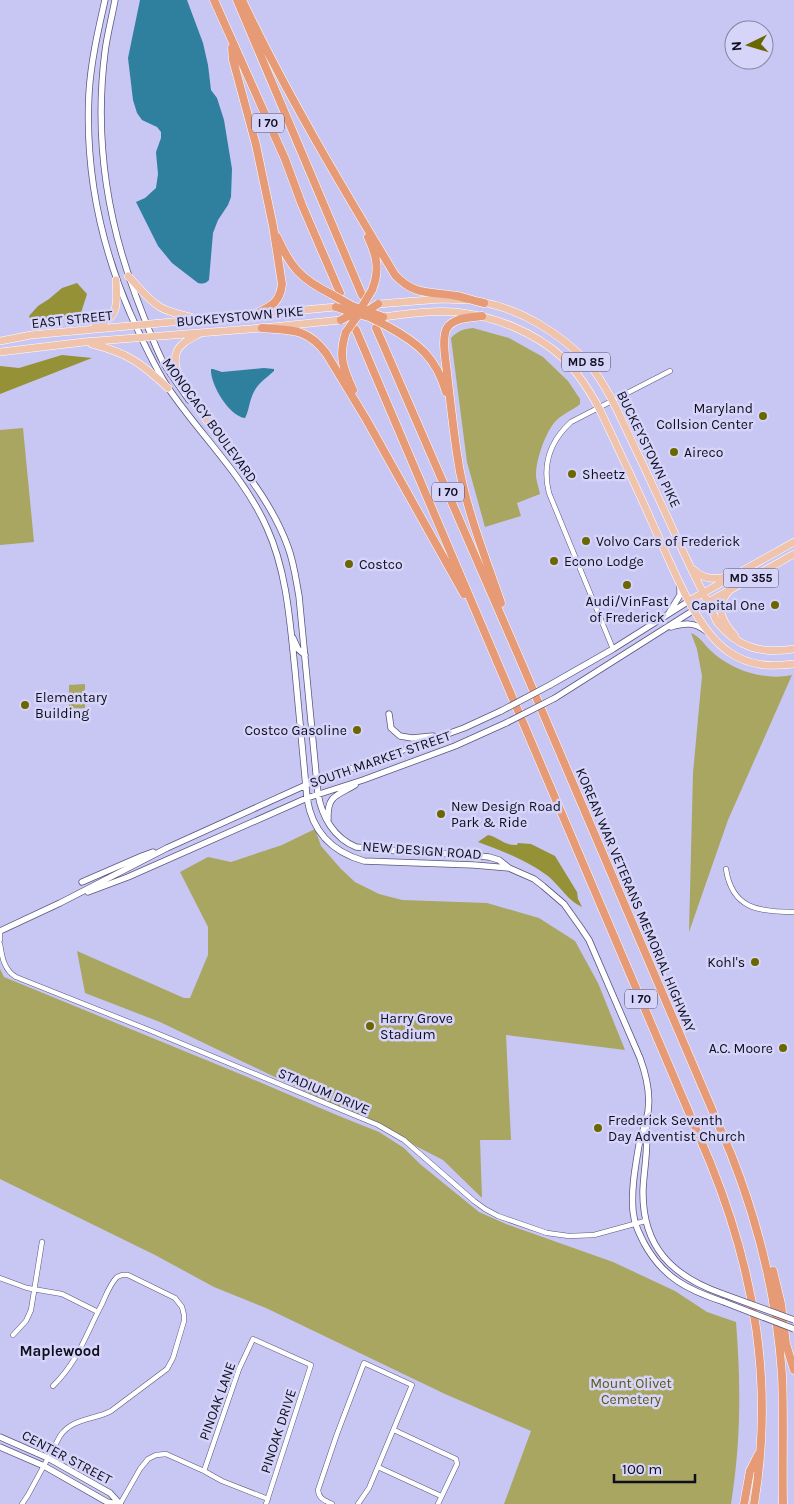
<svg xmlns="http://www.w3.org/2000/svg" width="794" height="1504" font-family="Karla,sans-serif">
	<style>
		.green { fill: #a8a660 }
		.forest { fill: #949136 }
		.water { fill: #2f7f9e }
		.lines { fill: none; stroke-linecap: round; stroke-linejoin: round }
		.street-casing { stroke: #59567e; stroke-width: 5.5 }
		.secondary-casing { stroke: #59567e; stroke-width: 7 }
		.primary-casing { stroke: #fff; stroke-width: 8 }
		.highway-casing { stroke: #fff; stroke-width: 9 }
		.street { stroke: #fff; stroke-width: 4.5 }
		.secondary { stroke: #fff; stroke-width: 5.5 }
		.primary { stroke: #f0c3ad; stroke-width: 7 }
		.highway { stroke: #e69b76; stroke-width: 8 }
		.secondary-bridge-casing { stroke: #59567e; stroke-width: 7; stroke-linecap: butt }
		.highway-bridge-casing { stroke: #fff; stroke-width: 9; stroke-linecap: butt }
		.secondary-bridge { stroke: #fff; stroke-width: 5.5 }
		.highway-bridge { stroke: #e69b76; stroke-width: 8 }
		.poi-dot { fill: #6b6700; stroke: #d6d4f9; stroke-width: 2 }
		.labels { text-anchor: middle; stroke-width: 5; stroke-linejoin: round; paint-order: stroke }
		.shield { fill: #d6d4f9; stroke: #4b495f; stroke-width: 1 }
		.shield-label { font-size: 12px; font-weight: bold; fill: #0f0e1d }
		.street-label { font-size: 14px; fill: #0f0e1d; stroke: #d6d4f9 }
		.poi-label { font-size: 14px; fill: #0f0e1d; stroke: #d6d4f9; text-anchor: start }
		.park-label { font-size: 14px; fill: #5a5714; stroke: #d6d4f9 }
		.neighbourhood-label { font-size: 15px; font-weight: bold; fill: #0f0e1d; stroke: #d6d4f9 }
	</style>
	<rect width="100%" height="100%" fill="#c8c6f3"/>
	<path class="green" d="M473 328 509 338 543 357 568 381 580 399V404C572 411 561 414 554 423 545 434 536 460 536 475 536 481 539 488 540 494L517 503 521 516 485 527 467 462 451 338C458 331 463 329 473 328Z
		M23 428 34 542 0 545V430Z
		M691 633C700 637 703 643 709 649 730 670 763 681 792 675L728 820 689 932 693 773 702 676 697 649Z
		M85 684V708L69 709V685Z
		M315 829 321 846 341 869 355 882 379 894 402 900 487 903 539 918 575 941 598 983 625 1050 506 1035 511 1140H480L482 1198 443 1160 371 1123 160 1022 85 993 77 951 184 998H190L208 955V927L180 872 208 857 231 862 282 845Z
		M0 969 4 977 245 1076 339 1116 379 1132 404 1148 420 1164 479 1212 506 1224 613 1262 675 1291 707 1312 736 1322C741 1385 741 1441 731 1504H504L531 1431 445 1394 266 1308 214 1287 155 1255 0 1179Z"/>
	<path class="forest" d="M77 283 87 294 80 316 32 323 29 316 38 306 49 299 62 288Z
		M62 355 92 358 0 394V366L19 368Z
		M488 835C498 837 505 846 517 845L518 843 531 844 555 856 577 892 578 899 582 907C568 901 560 886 548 876 527 860 502 851 478 842Z"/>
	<path class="water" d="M140 0H187L203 43 208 65 211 90 217 98 224 120 232 169 231 197 228 205 218 220 213 233 209 280C205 284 203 284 198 283L172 263 158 246 136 202 145 198 156 188 158 174 156 152 161 138V132L157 127 142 120 137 113 133 100 128 58Z
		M264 368 274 369V371C263 381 256 384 251 399 249 405 248 413 245 418 229 416 210 384 211 369H213L222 372Z"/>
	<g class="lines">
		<g class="street-casing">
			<path id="street" d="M613 649 549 493C542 465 549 442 571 422L670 371
				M726 869C732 909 759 912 794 912
				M0 940V931
				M0 944C2 957 4 970 16 977L149 1030 378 1125 404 1140 474 1201 485 1209 498 1216 547 1233 569 1236 594 1235 645 1221
				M0 1278 27 1288 62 1294 98 1312
				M13 1335 26 1321 31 1310 42 1242
				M394 1430 456 1459 457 1464 438 1504
				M378 1467 441 1496
				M204 1471 239 1369 253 1339 311 1365 266 1504
				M22 1504 28 1495 60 1436C72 1418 94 1420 111 1411L167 1369 173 1358 184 1321V1315L182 1307 175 1298 128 1275H122L117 1277C110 1284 106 1295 102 1304 85 1336 79 1360 53 1386
				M120 1504 140 1469 148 1459 156 1455 166 1454 204 1471 222 1481 268 1499
				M332 1504C324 1500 319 1499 318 1490L337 1434 364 1363 412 1385 369 1488 358 1504"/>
		</g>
		<g class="secondary-casing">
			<path id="secondary" d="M105 0C98 31 91 61 89 93 85 169 100 243 130 313 142 339 153 365 169 389 201 436 244 476 267 528 287 572 290 623 295 670 299 713 303 755 307 798 312 831 332 852 364 861L474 865 509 868
				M115 0C112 17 107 35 105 52 94 138 106 218 137 299 145 320 153 342 163 362 171 375 180 387 189 400
				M217 434C244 470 273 505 288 547 294 563 296 580 299 596L318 794C322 817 334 838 356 847L418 853 460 854 489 857 499 860 509 868 534 879 543 886 564 904 581 928 589 940 640 1058C647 1077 652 1101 646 1121 645 1128 641 1133 640 1139 636 1163 631 1187 633 1211 634 1223 639 1233 644 1243 663 1278 688 1290 724 1302
				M669 613 680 595V586
				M671 627C685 623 694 622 706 631
				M293 638 298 649 305 655
				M550 685 613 649 689 601
				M555 698 694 610
				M389 714 391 728 400 736 412 738 433 736
				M328 819C327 795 337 796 355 785
				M82 882 142 856 153 852
				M88 892 128 877 307 798 363 780 455 746 506 723
				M0 931 60 903 167 848 306 785 464 728 501 711
				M646 1124C649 1146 644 1168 643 1190 642 1246 671 1276 723 1294
				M0 1437 48 1458 110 1493 120 1504
				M0 1447 44 1466 107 1502 117 1504"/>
		</g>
		<g class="primary-casing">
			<path id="primary" d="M128 276C138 286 147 299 160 307 170 313 183 315 194 318
				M480 302C520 308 561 334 588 363 609 388 622 421 636 450 654 487 671 526 689 564 698 583 708 602 717 622 738 648 761 654 794 649
				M378 304 442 299 465 300
				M383 317C407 314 432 310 456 312 494 316 535 332 563 358 578 372 589 390 599 408 618 448 637 488 655 529 672 565 695 629 729 652 750 666 769 667 794 664
				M95 326C120 318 117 303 116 280
				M199 334C190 339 182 342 177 351 175 356 175 362 176 367 181 387 207 420 219 438
				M0 341 31 335 336 307
				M92 344C128 353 141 363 168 388
				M0 352 84 342 262 328 341 320
				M694 570C704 580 714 579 728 577
				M729 591C714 608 722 621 735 636
				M689 601 794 542
				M694 610 794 554"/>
		</g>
		<g class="highway-casing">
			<path id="highway" d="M214 0 285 159 302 205 340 293
				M237 0 362 295
				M242 0C287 95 341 185 395 275 416 297 430 291 457 296 466 298 475 301 484 303
				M232 48 233 60 256 145 273 226 282 284C280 304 269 307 253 315
				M277 237C291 268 301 279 331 294
				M368 237C377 256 380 270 372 290
				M352 306 367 311
				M354 313 369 317
				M482 316C471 318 454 317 447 328 441 338 446 362 447 373 451 406 454 439 460 472 469 517 486 559 501 603
				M387 326C418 343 436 357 446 392
				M262 328C291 331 306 327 326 353L366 419 464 594
				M376 328 519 657 731 1154C759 1225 777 1299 782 1375 784 1418 782 1461 783 1504
				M356 330 710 1162C755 1273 774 1385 754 1504
				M346 332C338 356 343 368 353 390
				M773 1271 781 1304 786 1344 794 1370
				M744 1504 750 1471 758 1455"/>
		</g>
		<use href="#street" class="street"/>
		<use href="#secondary" class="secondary"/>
		<use href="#primary" class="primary"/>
		<use href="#highway" class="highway"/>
		<g class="secondary-bridge-casing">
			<path id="secondary-bridge" d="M501 711 550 685
				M506 723 555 698
				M723 1294 794 1320
				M724 1302 794 1329"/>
		</g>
		<g class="highway-bridge-casing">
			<path id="highway-bridge" d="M331 294 352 306
				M363 305 372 290
				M336 307 354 313
				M367 311 383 317
				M367 311 378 304
				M369 317 387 326
				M341 320 354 313
				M346 332 356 318"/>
		</g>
		<use href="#secondary-bridge" class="secondary-bridge"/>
		<use href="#highway-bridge" class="highway-bridge"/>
	</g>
	<g class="poi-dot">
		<circle cx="763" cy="416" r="5"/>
		<circle cx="674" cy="452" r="5"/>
		<circle cx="572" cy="474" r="5"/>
		<circle cx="586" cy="541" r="5"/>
		<circle cx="554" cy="561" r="5"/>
		<circle cx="349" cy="564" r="5"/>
		<circle cx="627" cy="585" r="5"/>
		<circle cx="775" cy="605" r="5"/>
		<circle cx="25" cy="705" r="5"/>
		<circle cx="357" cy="730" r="5"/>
		<circle cx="441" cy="814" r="5"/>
		<circle cx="755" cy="962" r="5"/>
		<circle cx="370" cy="1026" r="5"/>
		<circle cx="783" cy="1048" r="5"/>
		<circle cx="598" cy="1128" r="5"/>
	</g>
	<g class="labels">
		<g class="shield">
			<rect x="252" y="113.5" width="32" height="19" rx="4"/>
			<rect x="562" y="352.5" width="48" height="19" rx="4"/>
			<rect x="432" y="482.5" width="32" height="19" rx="4"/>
			<rect x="723.5" y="568.5" width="55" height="19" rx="4"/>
			<rect x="625" y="989.5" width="32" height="19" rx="4"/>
		</g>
		<g class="shield-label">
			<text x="268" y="127">I 70</text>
			<text x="586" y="366">MD 85</text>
			<text x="448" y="496">I 70</text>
			<text x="751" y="582">MD 355</text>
			<text x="641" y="1003">I 70</text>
		</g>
		<g class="street-label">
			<text transform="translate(240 316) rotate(-5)" y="5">BUCKEYSTOWN PIKE</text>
			<text transform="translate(72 319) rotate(-6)" y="5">EAST STREET</text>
			<text transform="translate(210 420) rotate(54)" y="5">MONOCACY BOULEVARD</text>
			<text transform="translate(649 449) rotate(64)" y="5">BUCKEYSTOWN PIKE</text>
			<text transform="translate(380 759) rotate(-19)" y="5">SOUTH MARKET STREET</text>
			<text transform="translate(422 850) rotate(4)" y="5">NEW DESIGN ROAD</text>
			<text transform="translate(636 900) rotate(67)" y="5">KOREAN WAR VETERANS MEMORIAL HIGHWAY</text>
			<text transform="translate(324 1091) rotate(23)" y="5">STADIUM DRIVE</text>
			<text transform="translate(217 1401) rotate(-70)" y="5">PINOAK LANE</text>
			<text transform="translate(278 1431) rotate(-72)" y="5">PINOAK DRIVE</text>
			<text transform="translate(67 1457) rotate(28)" y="5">CENTER STREET</text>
		</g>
		<g class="poi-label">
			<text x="753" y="413" text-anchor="end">Maryland<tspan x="753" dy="16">Collsion Center</tspan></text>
			<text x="684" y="457">Aireco</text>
			<text x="582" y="479">Sheetz</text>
			<text x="596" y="546">Volvo Cars of Frederick</text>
			<text x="564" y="566">Econo Lodge</text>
			<text x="359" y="569">Costco</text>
			<text x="627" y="606" text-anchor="middle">Audi/VinFast<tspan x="627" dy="16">of Frederick</tspan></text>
			<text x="765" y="610" text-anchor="end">Capital One</text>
			<text x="35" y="702">Elementary<tspan x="35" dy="16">Building</tspan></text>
			<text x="347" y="735" text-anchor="end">Costco Gasoline</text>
			<text x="451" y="811">New Design Road<tspan x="451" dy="16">Park &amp; Ride</tspan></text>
			<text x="745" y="967" text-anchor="end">Kohl's</text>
			<text x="380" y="1023">Harry Grove<tspan x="380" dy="16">Stadium</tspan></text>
			<text x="773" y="1053" text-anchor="end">A.C. Moore</text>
			<text x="608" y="1125">Frederick Seventh<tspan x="608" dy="16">Day Adventist Church</tspan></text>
		</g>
		<g class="park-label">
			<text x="631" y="1388">Mount Olivet<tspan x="631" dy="16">Cemetery</tspan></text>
		</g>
		<g class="neighbourhood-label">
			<text x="60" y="1356">Maplewood</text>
		</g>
	</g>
	<g transform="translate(749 45) rotate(265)"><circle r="24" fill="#d6d4f9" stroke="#8685a1"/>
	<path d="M0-4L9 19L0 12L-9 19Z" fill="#6b6700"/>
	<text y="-8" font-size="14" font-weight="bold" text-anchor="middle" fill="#0f0e1d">N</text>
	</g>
	<path d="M614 1474v8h81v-8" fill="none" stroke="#0f0e1d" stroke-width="2.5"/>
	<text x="622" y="1474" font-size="15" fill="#0f0e1d" stroke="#d6d4f9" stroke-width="4" paint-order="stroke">100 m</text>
</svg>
